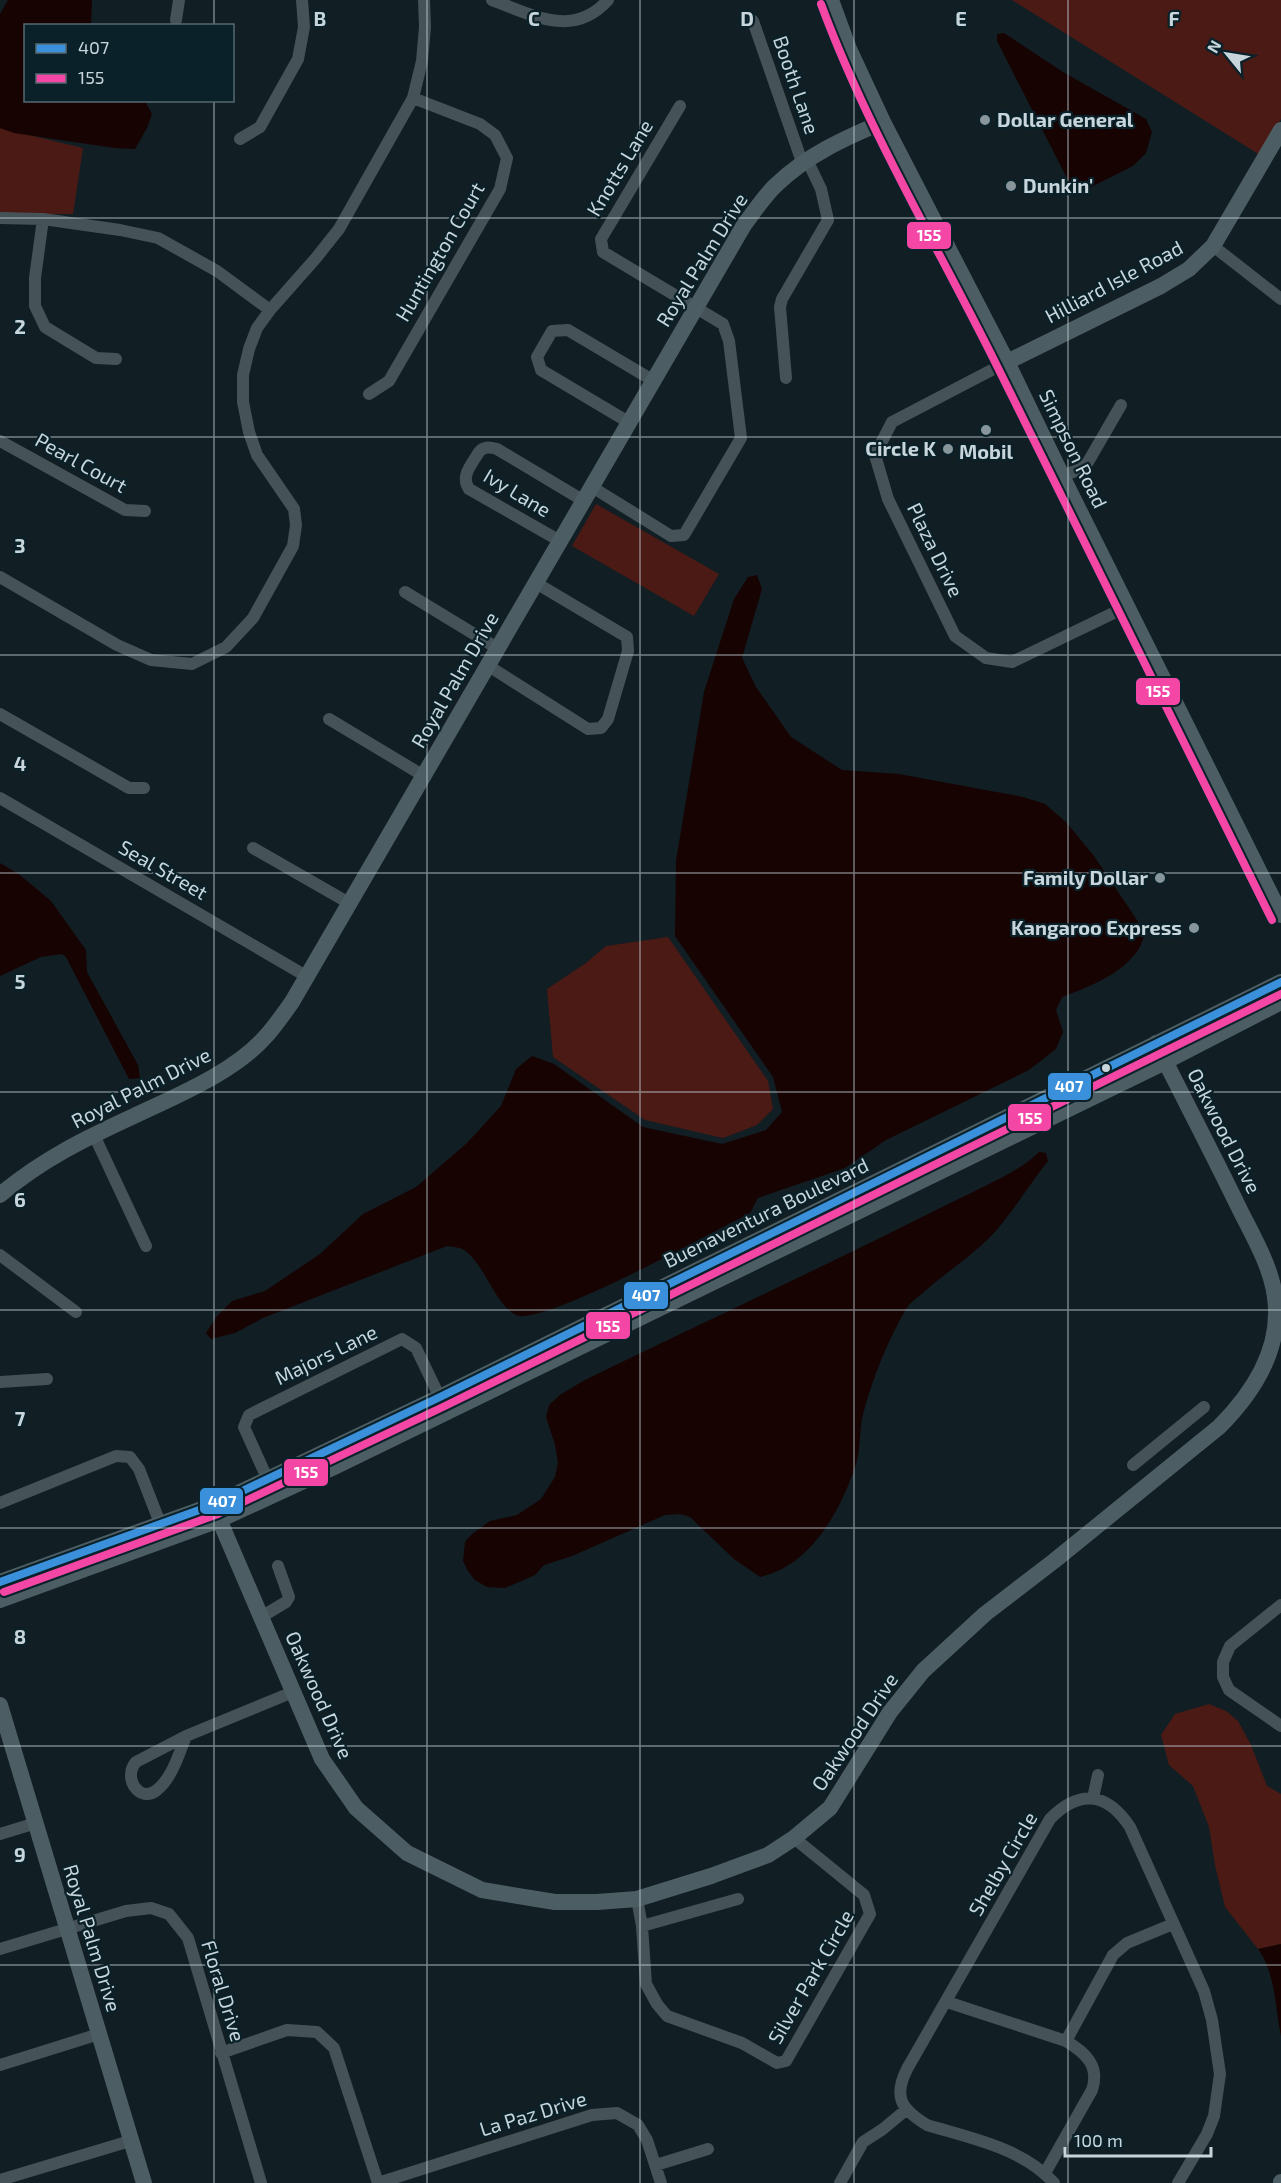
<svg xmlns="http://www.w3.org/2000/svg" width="1281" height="2183" font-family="'Exo 2',sans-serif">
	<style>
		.green { fill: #4b1a15 }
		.water { fill: #180303 }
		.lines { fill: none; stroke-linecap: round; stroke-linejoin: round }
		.street { stroke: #455257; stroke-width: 12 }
		.secondary { stroke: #4c5e64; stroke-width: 16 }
		.bus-1-casing { stroke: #0a212a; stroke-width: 12 }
		.bus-2-casing { stroke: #0a212a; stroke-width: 12 }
		.bus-1 { stroke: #3a90db; stroke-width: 8 }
		.bus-2 { stroke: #f346a5; stroke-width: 8 }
		.grid { fill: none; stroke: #c8d6db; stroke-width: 1.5; stroke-opacity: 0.55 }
		.poi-dot { fill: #88969b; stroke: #0a212a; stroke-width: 2 }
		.bus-dot { fill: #c8d6db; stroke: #0a212a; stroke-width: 2 }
		.labels { text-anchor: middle; stroke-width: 4.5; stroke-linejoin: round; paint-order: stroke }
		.street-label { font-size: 20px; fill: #c8d6db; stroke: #0a212a }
		.poi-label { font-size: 20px; font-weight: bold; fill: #c8d6db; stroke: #0a212a; text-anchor: end }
		.grid-label { font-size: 20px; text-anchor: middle; font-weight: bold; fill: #c8d6db; stroke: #0a212a; stroke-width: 4.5; stroke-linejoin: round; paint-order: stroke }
		.line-badge { stroke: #0a212a; stroke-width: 2 }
		.badge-label { font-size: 16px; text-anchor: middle; font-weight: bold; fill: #fff }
	</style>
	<rect width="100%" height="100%" fill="#111e23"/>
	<path class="green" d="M1012 0H1281V119L1260 155Z
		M0 128 83 148 73 214H0Z
		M596 504 719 574 694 616 572 546Z
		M668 937 768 1081 773 1109 757 1125 723 1138 645 1120 553 1057 547 989 586 963 606 946Z
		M1209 1704 1226 1711 1238 1721 1251 1745 1267 1786 1281 1794V1944L1258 1949 1225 1907 1215 1865 1209 1827 1193 1786 1169 1765 1161 1735 1175 1714Z"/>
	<path class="water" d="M8 0H92L91 25 26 26V100L145 101 152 114 147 128 135 149 114 148 14 133 0 128V14Z
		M1004 33 1063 72 1146 119 1152 132 1146 153 1133 166 1087 189 1080 192 1071 186 997 41V34Z
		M757 575 762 589 742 658 756 687 791 737 842 770 899 774 1023 797 1045 804 1066 822 1094 856 1145 932C1139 968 1092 986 1062 997L1056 1010 1063 1032 1056 1049 1029 1070 886 1140 845 1168 758 1198 750 1213C716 1230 542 1327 516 1315 495 1305 485 1264 464 1250 460 1247 452 1247 447 1246L263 1318 235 1333 211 1339 206 1333 217 1316 232 1301 265 1291 320 1254 363 1214 416 1187 467 1143 501 1106 516 1069 532 1056 554 1064 643 1127 722 1144 766 1130 782 1112 773 1077 675 936 676 861 704 692 734 599 748 577Z
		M0 863 20 875 51 901 86 950 87 972 138 1065 140 1078 129 1079 66 957 62 954 41 957 0 976Z
		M1039 1152 1046 1153 1048 1161C1029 1185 1013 1212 993 1234 973 1255 948 1271 926 1290 920 1296 911 1301 906 1309 887 1342 873 1377 863 1414 859 1430 861 1448 856 1464 841 1510 811 1566 760 1577L734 1559 690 1517 680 1514 665 1515 572 1556 544 1565 535 1575 505 1588 487 1587 475 1580 468 1571 463 1561 465 1542 472 1534 490 1521 517 1515 541 1499 555 1477 558 1462 555 1445 546 1417 549 1405 560 1395 583 1381C694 1327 806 1275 916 1220 940 1208 965 1196 989 1184 1007 1175 1025 1166 1039 1152Z
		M1281 1944V2036C1275 2008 1276 1974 1258 1949Z"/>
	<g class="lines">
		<path class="street" d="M492 0C533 15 573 39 608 0
			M176 20 179 0
			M753 21 802 162 809 164 821 189 828 220 782 299 780 307 786 378
			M240 139 260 127 298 59 304 27 302 0
			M0 218 43 219 120 230 158 238 217 271 270 310
			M43 219 35 278V306L45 327 96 358 116 359
			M1213 246 1281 299
			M1007 362 892 422 875 455 888 499 955 636 986 658 1012 662 1128 606
			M369 394 389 381 500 189 507 158 495 135 480 124 413 98
			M630 423 541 370 537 357 552 331 568 330 654 381
			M0 441 125 510 145 511
			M1062 476 1081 469 1088 462 1121 405
			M592 487 671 536 684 535 741 438 729 341 723 324 603 252 601 239 680 106
			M560 541 469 489C460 476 472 464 479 452 484 446 490 447 497 449L584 501
			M0 577 117 645 151 660 192 664 226 647 253 618 293 546 296 525 294 509 257 455 249 432 243 402V375L249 349 257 328 270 310 316 258 339 229 413 98 422 61 425 27 424 0
			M405 592 497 648
			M487 665 588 729 601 728 608 719 628 651 627 637 536 583
			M0 714 129 788H144
			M329 719 424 776
			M0 798 306 976
			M253 848 349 903
			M94 1135 146 1246
			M0 1255 76 1312
			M0 1382 47 1379
			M1133 1465 1204 1407
			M267 1478 244 1427 249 1415 402 1339 416 1348 443 1404
			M0 1503 116 1456 130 1457 139 1469 160 1523
			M1281 1605 1230 1646 1223 1662V1677L1229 1690 1281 1726
			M261 1617 286 1602 289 1597 278 1566
			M186 1736C179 1754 172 1778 157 1790 140 1804 122 1778 136 1762L186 1736 293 1692
			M1093 1798 1098 1775
			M0 1834 36 1823
			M637 1899 642 1926 646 1984 657 2004 667 2016 742 2043 777 2063 786 2061 870 1914 864 1895 794 1838
			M642 1926 738 1899
			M0 1949 126 1911 151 1908 169 1914 188 1938 261 2183
			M947 2002 1066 2041C1086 2053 1100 2066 1092 2090L1045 2173
			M1066 2041 1113 1955 1127 1943 1173 1924
			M221 2053 287 2030 317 2032 334 2048 378 2183
			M0 2065 99 2034
			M656 2165 708 2149
			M0 2180 130 2141
			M378 2183 592 2115 617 2113 638 2125 647 2140 661 2183
			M840 2183 863 2142 883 2129 907 2109
			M1054 2183C1023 2148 970 2138 927 2125 901 2109 893 2097 907 2069L1050 1819C1079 1789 1107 1792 1130 1827L1204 1991 1212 2020 1220 2074 1214 2116 1207 2134 1178 2183"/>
		<path class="secondary" d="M831 0 849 49 883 122 1007 362 1062 476 1281 915
			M1007 362 1161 286 1189 269 1213 246 1281 130
			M0 1195C41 1160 86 1138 134 1116 178 1095 235 1072 267 1035 276 1025 284 1013 292 1002L744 225C754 212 764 196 776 185 807 155 845 138 883 122
			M213 1505 322 1759 356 1808 407 1853 482 1890 555 1902H597L637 1899 711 1876 768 1855 794 1838 830 1808 890 1712 923 1671 985 1614 1054 1561 1219 1427C1251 1395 1278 1355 1276 1308 1275 1273 1255 1240 1240 1210 1213 1154 1184 1099 1156 1043
			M0 1582 213 1505 440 1397 1281 982
			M0 1600 219 1520 332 1468 1165 1062 1281 1002
			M0 1705 144 2183
			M1281 2183V2182"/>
		<g class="bus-1-casing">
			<path id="bus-1" d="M0 1582 213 1505 440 1397 1281 982"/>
		</g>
		<g class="bus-2-casing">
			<path id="bus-2" d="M821 4C868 131 938 247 998 368 1089 552 1180 736 1272 920
				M4 1592 218 1514 445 1406 1281 994"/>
		</g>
		<use href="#bus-1" class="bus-1"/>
		<use href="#bus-2" class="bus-2"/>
	</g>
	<path class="grid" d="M214 0V26M427 0V2183M640 0V2183M854 0V2183M1068 0V2183M214 100V2183M0 218H1281M0 437H1281M0 655H1281M0 873H1281M0 1092H1281M0 1310H1281M0 1528H1281M0 1746H1281M0 1965H1281"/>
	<g class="poi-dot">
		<circle cx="985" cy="120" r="6"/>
		<circle cx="1011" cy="186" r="6"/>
		<circle cx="986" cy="430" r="6"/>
		<circle cx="948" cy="449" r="6"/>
		<circle cx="1160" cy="878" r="6"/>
		<circle cx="1194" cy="928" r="6"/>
	</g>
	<circle class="bus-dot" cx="1106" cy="1068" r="5"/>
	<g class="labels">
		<g class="street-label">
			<text transform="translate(796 85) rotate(71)" y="7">Booth Lane</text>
			<text transform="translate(620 168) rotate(-59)" y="7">Knotts Lane</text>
			<text transform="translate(440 252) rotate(-60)" y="7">Huntington Court</text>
			<text transform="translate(702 260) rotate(-58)" y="7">Royal Palm Drive</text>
			<text transform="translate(1114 282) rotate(-28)" y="7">Hilliard Isle Road</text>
			<text transform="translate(1073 449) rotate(64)" y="7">Simpson Road</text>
			<text transform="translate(81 463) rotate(29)" y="7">Pearl Court</text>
			<text transform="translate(517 493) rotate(31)" y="7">Ivy Lane</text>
			<text transform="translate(935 550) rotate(64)" y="7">Plaza Drive</text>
			<text transform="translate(455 680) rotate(-60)" y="7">Royal Palm Drive</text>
			<text transform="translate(163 870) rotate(30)" y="7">Seal Street</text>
			<text transform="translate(141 1088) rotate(-27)" y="7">Royal Palm Drive</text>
			<text transform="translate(1224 1131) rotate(63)" y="7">Oakwood Drive</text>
			<text transform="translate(766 1213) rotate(-26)" y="7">Buenaventura Boulevard</text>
			<text transform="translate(326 1355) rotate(-26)" y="7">Majors Lane</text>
			<text transform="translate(319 1695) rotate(66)" y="7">Oakwood Drive</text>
			<text transform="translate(855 1732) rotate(-56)" y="7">Oakwood Drive</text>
			<text transform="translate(1003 1864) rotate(-60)" y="7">Shelby Circle</text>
			<text transform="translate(92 1938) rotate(73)" y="7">Royal Palm Drive</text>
			<text transform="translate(811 1977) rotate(-60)" y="7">Silver Park Circle</text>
			<text transform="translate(223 1991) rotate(73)" y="7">Floral Drive</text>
			<text transform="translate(533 2114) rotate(-17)" y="7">La Paz Drive</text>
		</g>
		<g class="poi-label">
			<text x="997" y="127" text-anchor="start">Dollar General</text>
			<text x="1023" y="193" text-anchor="start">Dunkin'</text>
			<text x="936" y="456">Circle K</text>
			<text x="986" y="459" text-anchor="middle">Mobil</text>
			<text x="1148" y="885">Family Dollar</text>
			<text x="1182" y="935">Kangaroo Express</text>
		</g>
	</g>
	<g class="grid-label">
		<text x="320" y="26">B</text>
		<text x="534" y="26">C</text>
		<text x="747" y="26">D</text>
		<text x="961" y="26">E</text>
		<text x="1174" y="26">F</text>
		<text x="20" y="334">2</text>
		<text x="20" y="553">3</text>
		<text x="20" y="771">4</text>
		<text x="20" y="989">5</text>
		<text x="20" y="1207">6</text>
		<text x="20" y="1426">7</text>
		<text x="20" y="1644">8</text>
		<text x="20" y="1862">9</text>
	</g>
	<g class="line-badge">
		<rect x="906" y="221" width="46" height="29" rx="6" fill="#f346a5"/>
		<rect x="1135" y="677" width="46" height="29" rx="6" fill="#f346a5"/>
		<rect x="1047" y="1072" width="45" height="29" rx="6" fill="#3a90db"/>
		<rect x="1007" y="1103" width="45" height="29" rx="6" fill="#f346a5"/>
		<rect x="623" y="1281" width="46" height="29" rx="6" fill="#3a90db"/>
		<rect x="585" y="1311" width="46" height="29" rx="6" fill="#f346a5"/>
		<rect x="283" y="1458" width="46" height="29" rx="6" fill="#f346a5"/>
		<rect x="199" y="1487" width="45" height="28" rx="6" fill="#3a90db"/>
	</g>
	<g class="badge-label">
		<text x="929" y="241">155</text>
		<text x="1158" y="697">155</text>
		<text x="1069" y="1092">407</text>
		<text x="1030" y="1124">155</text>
		<text x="646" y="1301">407</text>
		<text x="608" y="1332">155</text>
		<text x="306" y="1478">155</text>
		<text x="222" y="1507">407</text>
	</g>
	<rect x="24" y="24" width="210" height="78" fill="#0a212a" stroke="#566971" stroke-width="1.5"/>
	<rect x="36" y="44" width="30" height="9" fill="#3a90db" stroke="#566971" stroke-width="1.5"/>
	<text x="78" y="54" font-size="18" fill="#c8d6db">407</text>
	<rect x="36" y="74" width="30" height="9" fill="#f346a5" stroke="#566971" stroke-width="1.5"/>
	<text x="78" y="84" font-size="18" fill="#c8d6db">155</text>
	<g transform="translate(1227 54) rotate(300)" stroke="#0a212a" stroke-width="4.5" paint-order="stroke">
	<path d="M0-4.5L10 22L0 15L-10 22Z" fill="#c8d6db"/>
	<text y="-9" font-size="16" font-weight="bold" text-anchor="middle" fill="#c8d6db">N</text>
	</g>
	<path d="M1065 2147v9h146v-9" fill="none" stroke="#c8d6db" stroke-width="3"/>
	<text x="1074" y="2147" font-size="18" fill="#c8d6db" stroke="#0a212a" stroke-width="4.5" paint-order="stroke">100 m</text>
</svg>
